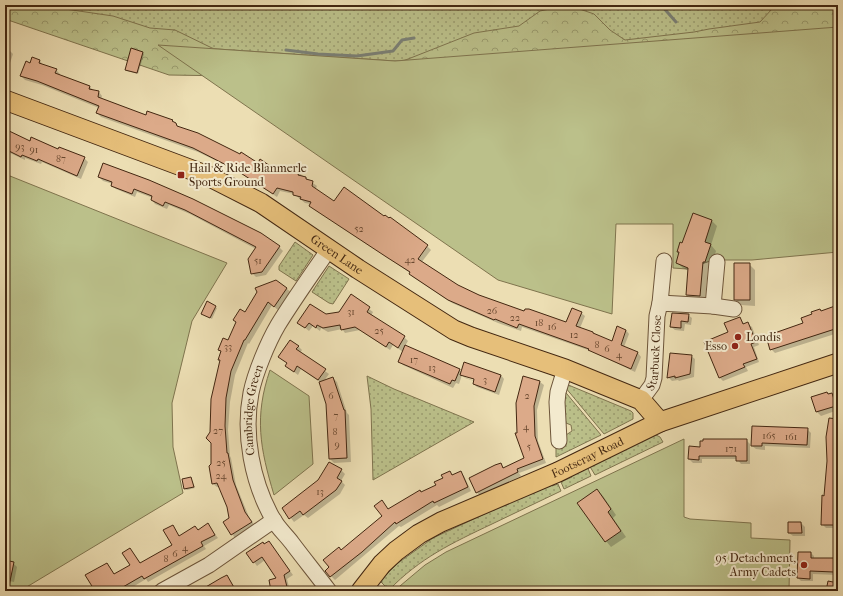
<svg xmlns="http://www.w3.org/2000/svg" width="843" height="596" font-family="'IM FELL French Canon',serif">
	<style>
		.grass { fill: url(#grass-dots); stroke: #7f744e }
		.forest { fill: url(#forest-crowns); stroke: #7f744e }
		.park { fill: #bbc08a; stroke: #7f744e }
		.shadow { fill: #0003; fill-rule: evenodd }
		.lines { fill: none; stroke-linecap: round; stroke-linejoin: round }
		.stream { stroke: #7a7f75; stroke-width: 3 }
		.building { fill: #dcaa89; stroke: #432711 }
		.minor-casing { stroke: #6d553a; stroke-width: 17 }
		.major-casing { stroke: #432711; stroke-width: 21 }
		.minor { stroke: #f3eace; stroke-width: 15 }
		.major { stroke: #e6bf7a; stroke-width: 19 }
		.poi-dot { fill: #8f2418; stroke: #f3eace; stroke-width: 1.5 }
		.labels { text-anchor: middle; stroke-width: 4; stroke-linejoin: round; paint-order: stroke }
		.number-label { font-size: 10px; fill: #69482f }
		.poi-label { font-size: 12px; fill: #432711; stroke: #f3eace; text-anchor: start }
		.street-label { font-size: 12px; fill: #432711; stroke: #f3eace }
	</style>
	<defs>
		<pattern id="grass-dots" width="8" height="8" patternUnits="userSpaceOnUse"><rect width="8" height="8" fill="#bbc08a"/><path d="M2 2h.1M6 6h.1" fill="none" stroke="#9a9c6f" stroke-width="1.8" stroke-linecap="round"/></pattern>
		<pattern id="forest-crowns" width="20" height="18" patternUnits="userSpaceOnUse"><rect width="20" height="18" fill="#bbc08a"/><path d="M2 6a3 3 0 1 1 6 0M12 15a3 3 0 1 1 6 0" fill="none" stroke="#9a9c6f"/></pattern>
	</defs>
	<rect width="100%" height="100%" fill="#ecdeb3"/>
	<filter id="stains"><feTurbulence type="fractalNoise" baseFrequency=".005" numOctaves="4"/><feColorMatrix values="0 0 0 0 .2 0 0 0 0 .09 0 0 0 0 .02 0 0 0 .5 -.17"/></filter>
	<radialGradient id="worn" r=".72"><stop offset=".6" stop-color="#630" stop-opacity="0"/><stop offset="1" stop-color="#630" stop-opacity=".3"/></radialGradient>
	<path class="grass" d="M15 5H838V27L395 61 158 45Z
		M295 242 313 255 296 281 279 270V266Z
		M329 266 349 279 333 304 329 303 312 292Z
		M367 376 394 389 474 422 373 480 371 409Z
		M566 384 631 411 633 413V419L604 434 565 387Z
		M562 388 601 435 556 457V448L563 444V437L572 431 571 425 566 423 563 420Z
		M656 435 660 437 663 442 595 475 589 465Z
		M587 466 591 476 564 489 561 482 572 477 570 474Z
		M551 483 552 486 558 484 561 491C538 502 515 513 492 524 452 543 420 558 389 590L380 581 398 563 433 538Z"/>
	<path class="forest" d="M5 5H38L113 16 150 28 175 30 212 48 270 65 367 70 403 61 474 33 519 26 540 11 568 5 594 14 610 30 625 40 694 32 709 29 760 22 772 9 802 5H838V34L292 77 169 75 5 19Z"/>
	<path class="park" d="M838 27V252L752 260H713L687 269 673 268V224H616L612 314 498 280 158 45 395 61Z
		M10 176 227 263 192 321 172 403 173 447 183 493 20 591H5V188Z
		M270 370 309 396 313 464 274 495C260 448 254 417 270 370Z
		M684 439V517L690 519 751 523V538L790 540 789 591H394L425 565 446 552Z"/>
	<path class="shadow" d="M5 49 9 50 13 54 7 72H5Z
		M143 53 144 54 138 74 127 71 126 69Z
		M32 58 40 61 43 65 56 70 60 74 59 76 90 87 94 91 99 92 102 96 101 99 147 116 172 121 180 128 276 171 299 173 317 186 315 190 334 202 384 217 427 246 431 250 421 263 458 286 501 305 525 313 567 323 581 313 585 316 580 328 613 342 626 330 629 334 624 347 638 353 641 357 635 372 591 351 522 327 521 331 498 323 452 303 413 277 410 273 393 261 314 209 311 204 305 203 294 194 280 191 277 197 241 173 198 152 101 117 97 113 99 108 42 85 25 80 21 76 30 64Z
		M5 130 30 142 84 158 88 162 81 179 42 162 41 164 25 158V160L8 152 5 149Z
		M104 165 279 247 283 251 266 275 256 277 252 273 256 249 190 214 169 205 167 209 155 204 152 200 153 198 137 192 135 197 116 189 112 186 113 184 103 181 99 177Z
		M694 214 712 221 717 226 711 245 716 251 711 267 708 268 705 301 692 300 687 295 689 271 683 268 677 263 680 253 678 251 683 244Z
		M749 264 755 270V306L741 305 735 299Z
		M276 281 291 292 278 310 272 305 249 344 248 343 235 375 230 402 228 430 230 456 231 458 236 485 249 517 255 526 235 538 232 534 228 507 220 487H217L213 484 211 432 221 362 219 359 222 352 219 350 228 341 245 313Z
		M351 296 373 312 371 316 404 337 408 341 405 346 459 370 462 372 501 375 504 379 499 395 477 387 474 384V381L465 378 462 375 459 384 456 383 453 388 403 365 399 361 403 352 393 345 390 350 360 330 345 333 342 329 328 332 321 328 320 331 313 326 309 331 299 323 340 313ZM464 375 479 380 478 382 464 377Z
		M215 307 217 308 212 319 204 315Z
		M838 308V333L775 353 771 349 821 312Z
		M688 315 692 318 691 325 685 324 684 331 675 330 671 327Z
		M740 318 745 325 748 324 752 327 759 345 754 347 759 362 746 367 748 371 723 381 720 378 729 333Z
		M298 346 302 350 300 353 329 374 324 381 333 378 337 382 347 413 349 415 351 462 334 463 330 459 327 404 320 382 301 369 298 375 290 369 288 364 280 357Z
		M691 356 695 359 694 377 679 381 678 380 672 381 668 377Z
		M524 377 540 382 544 385 537 410 538 441 546 463 519 473 521 476 480 496 477 492 500 464 505 469 525 458 518 434Z
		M827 393 829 395 832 394 836 398 838 410 821 416 817 412 812 397Z
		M837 420 838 528H826L822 524Z
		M807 429 811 433 810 448 765 446V450L756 449 752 446Z
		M746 440 750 444V464H741L737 459H702V463H693L689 459 701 448Z
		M341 470 345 474 341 481 345 485 340 494 308 518 304 515 294 522 283 508Z
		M450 472 453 476 460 472 464 476 471 491 439 507 437 505 401 527 399 526 335 580 326 571 341 552 383 517 389 510 437 486Z
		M191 478 195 488 187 490 185 489Z
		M597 490 603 496 616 515 613 518 626 537 611 547 606 541Z
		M801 523 805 527V536H793L789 533Z
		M208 525 218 538 204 546 206 549 148 582 146 579 126 591H93L95 590 106 564 115 575 131 566 130 549 141 564 173 546 172 526 180 537 195 527 198 530Z
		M269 542 293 575 287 579 290 591H269V589L272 588 278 579 265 560 257 566 254 562 265 545Z
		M811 553 814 556V559H834L838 563 837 575 813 574V581H801L798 578Z
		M5 561 13 563 17 567 14 582 5 580Z
		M227 576 237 591H199Z"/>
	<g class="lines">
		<path class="stream" d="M661 5 676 22
			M286 50 318 54 357 56 393 51 402 40 414 38"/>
	</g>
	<path class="building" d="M131 48 143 52 137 73 125 70Z
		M32 57 40 60 39 63 57 69 55 73 90 86 89 89 99 91 98 97 146 115 147 111 173 120 172 121 176 123 177 126 198 133 240 154 241 152 258 163 260 159 276 170 277 166 299 172 298 175 306 177V179L313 181 312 186 334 201 344 187 384 216 385 215 389 218 390 217 428 245 418 259 458 285 479 295 524 311 525 309H529L566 322 572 308 582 312 576 326 593 332V333L612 341 617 326 626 330 621 345 638 352 631 369 588 350 589 349 519 324 517 328 495 319 494 320 448 300 409 274 410 272 388 258 309 206 311 202 300 199 301 197 293 195V192L277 188 273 194 236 170 193 148 96 113 99 106 37 81 20 76 26 61 30 63Z
		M5 129 30 141 31 137 58 149 59 147 85 157 77 176 38 159 37 161 22 155 21 157 5 149Z
		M103 163 149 180 193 199 261 233 280 246 262 272 251 274 248 259 256 247 185 210 165 202 163 206 151 200 152 196 134 189 132 194 111 186 112 182 98 177Z
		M693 213 712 220 705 242 711 244 705 262H703L700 296 686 295 688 268 676 263 679 252H677L680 242 682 243Z
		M734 263H750V300H734Z
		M276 280 287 288 274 307 268 302 245 340H244L231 371 226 398 225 426 227 453H228L233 480 245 512 252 522 231 535 223 522 229 518 227 507 217 483 212 484 209 466 211 464V443L206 438 210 432 211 399 220 360H218L221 351 218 350 223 338 228 340 236 322 233 320 240 309 245 312 257 292 255 288Z
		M351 294 370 307 367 312 405 336 398 348 389 342 386 347 355 327 341 330 340 325 323 328 317 325 316 328 309 323 305 328 297 323 310 304 326 314 339 312Z
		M207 301 216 306 210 318 201 314Z
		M835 306 836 308 838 307V328L770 350 766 336 803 323 801 318 812 314 811 312 820 309 821 311Z
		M672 313 689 314 688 322 681 321V328L670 327Z
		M740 317 743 324 748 322 756 342 751 344 757 359 743 364 745 367 719 378 704 342 728 332 724 323Z
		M290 340 299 346 296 349 326 369 318 380 297 366 294 372 285 366 287 363 278 357Z
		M405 345 460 369 455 381 452 380 450 384 398 362Z
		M670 353 692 355 690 374 675 378V376L667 378Z
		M464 362 501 375 495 392 473 384 474 379 460 375Z
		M523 376 540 381 534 406 535 436 543 459 517 469 518 472 476 493 469 478 495 465 501 463 503 468 524 458 515 433H517L516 403Z
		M333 377 344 410H345L347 458 329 459 326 404 319 382Z
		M827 392 828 394 832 393 836 406 816 412 811 397Z
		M829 418 838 419 836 430H838V492L836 525H821L822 495 824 496 827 461 826 437Z
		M752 426 808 428 807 445 762 443V446H751Z
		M703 439H747V461H736V456H699V460L688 459 689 446 700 447V441H703Z
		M329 462 342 469 337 478 342 481 336 490 303 515 300 511 289 519 282 508 318 480Z
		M450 471 452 475 461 471 468 487 434 503 433 501 396 524 395 522 362 552 330 577 325 571 329 567 323 560 339 547 341 550 382 516 374 506 382 500 388 509 420 490 421 492 436 485 434 482 443 478 441 475Z
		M191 477 194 487 184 489 182 479Z
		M597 489 611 509 608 512 621 531 605 542 577 503Z
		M788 522H801L802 533H788Z
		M208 523 215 535 201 542 203 546 144 579 142 576 116 591H95L85 575 107 563 114 574 130 565 122 553 130 548 140 563 172 545 163 530 173 525 179 536 195 526 198 530Z
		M269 541 290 571 284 575 288 591H271L269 580 276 578 262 557 253 563 246 553 263 542 264 544Z
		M798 552H811V558H835L834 572 810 571V579L797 578Z
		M5 560 14 562 9 586H5Z
		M227 575 236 591H199L221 578Z
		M828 581 838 583V591H826Z"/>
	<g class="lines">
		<g class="minor-casing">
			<g id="minor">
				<path d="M660 303 664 261"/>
				<path d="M713 306 734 309"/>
				<path id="s1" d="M641 400 652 385 654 378 657 316 660 303 713 306 717 262"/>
				<path d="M559 441 557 402 558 392 565 369"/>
				<path d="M162 591 209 565 274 520"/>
				<path id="s2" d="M329 591C317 575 304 559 292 543 286 535 278 528 273 519 252 482 243 434 251 393 255 373 268 342 278 325 294 299 312 274 329 249"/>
			</g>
		</g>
		<g class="major-casing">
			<g id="major">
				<path id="s3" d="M5 100 208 176 261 203 358 269 454 330 471 337 565 369 641 400 660 422"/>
				<path id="s4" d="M361 591 382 564 396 551 419 534 441 522 558 472 660 422 838 363"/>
			</g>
		</g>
		<use href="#minor" class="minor"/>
		<use href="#major" class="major"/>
	</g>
	<g class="poi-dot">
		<rect x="177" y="171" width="8" height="8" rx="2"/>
		<circle cx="738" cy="337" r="4"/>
		<circle cx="735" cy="346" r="4"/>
		<circle cx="804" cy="565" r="4"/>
	</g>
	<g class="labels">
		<g class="number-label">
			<text x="20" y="150">93</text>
			<text x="34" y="153">91</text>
			<text x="61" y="162">87</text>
			<text x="359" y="232">52</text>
			<text x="410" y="263">42</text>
			<text x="258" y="264">51</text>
			<text x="492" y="314">26</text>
			<text x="351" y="315">31</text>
			<text x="515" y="321">22</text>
			<text x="539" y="326">18</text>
			<text x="552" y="330">16</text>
			<text x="379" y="334">25</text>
			<text x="574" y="338">12</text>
			<text x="597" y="348">8</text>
			<text x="228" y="350">33</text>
			<text x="607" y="352">6</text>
			<text x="619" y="358">4</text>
			<text x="414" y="363">17</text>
			<text x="432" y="371">13</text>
			<text x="485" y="383">3</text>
			<text x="331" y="399">6</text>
			<text x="527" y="399">2</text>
			<text x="336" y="419">7</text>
			<text x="526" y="430">4</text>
			<text x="218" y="434">27</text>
			<text x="335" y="435">8</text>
			<text x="769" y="439">165</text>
			<text x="791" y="440">161</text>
			<text x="337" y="448">9</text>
			<text x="529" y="450">5</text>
			<text x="731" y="452">171</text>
			<text x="221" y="466">25</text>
			<text x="221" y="479">24</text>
			<text x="320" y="495">13</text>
			<text x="185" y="551">4</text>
			<text x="175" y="557">6</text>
			<text x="166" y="562">8</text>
		</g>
		<g class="poi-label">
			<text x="189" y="172">Hail &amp; Ride Blanmerle<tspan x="189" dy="14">Sports Ground</tspan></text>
			<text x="746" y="341">Londis</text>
			<text x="727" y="350" text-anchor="end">Esso</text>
			<text x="796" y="562" text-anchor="end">95 Detachment,<tspan x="796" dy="14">Army Cadets</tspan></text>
		</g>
		<g class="street-label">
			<text dy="4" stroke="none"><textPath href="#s3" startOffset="368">Green Lane</textPath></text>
			<text dy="4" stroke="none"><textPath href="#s1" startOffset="51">Starbuck Close</textPath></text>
			<text dy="4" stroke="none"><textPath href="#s2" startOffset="205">Cambridge Green</textPath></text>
			<text dy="4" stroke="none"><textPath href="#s4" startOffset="267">Footscray Road</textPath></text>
		</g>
	</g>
	<rect width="843" height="596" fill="none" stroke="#ecdeb3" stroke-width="20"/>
	<rect x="6" y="6" width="831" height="584" fill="none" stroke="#432711" stroke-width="2"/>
	<rect x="10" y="10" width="823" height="576" fill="none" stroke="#432711"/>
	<rect width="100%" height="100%" filter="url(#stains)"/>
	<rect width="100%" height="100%" fill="url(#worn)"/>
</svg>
